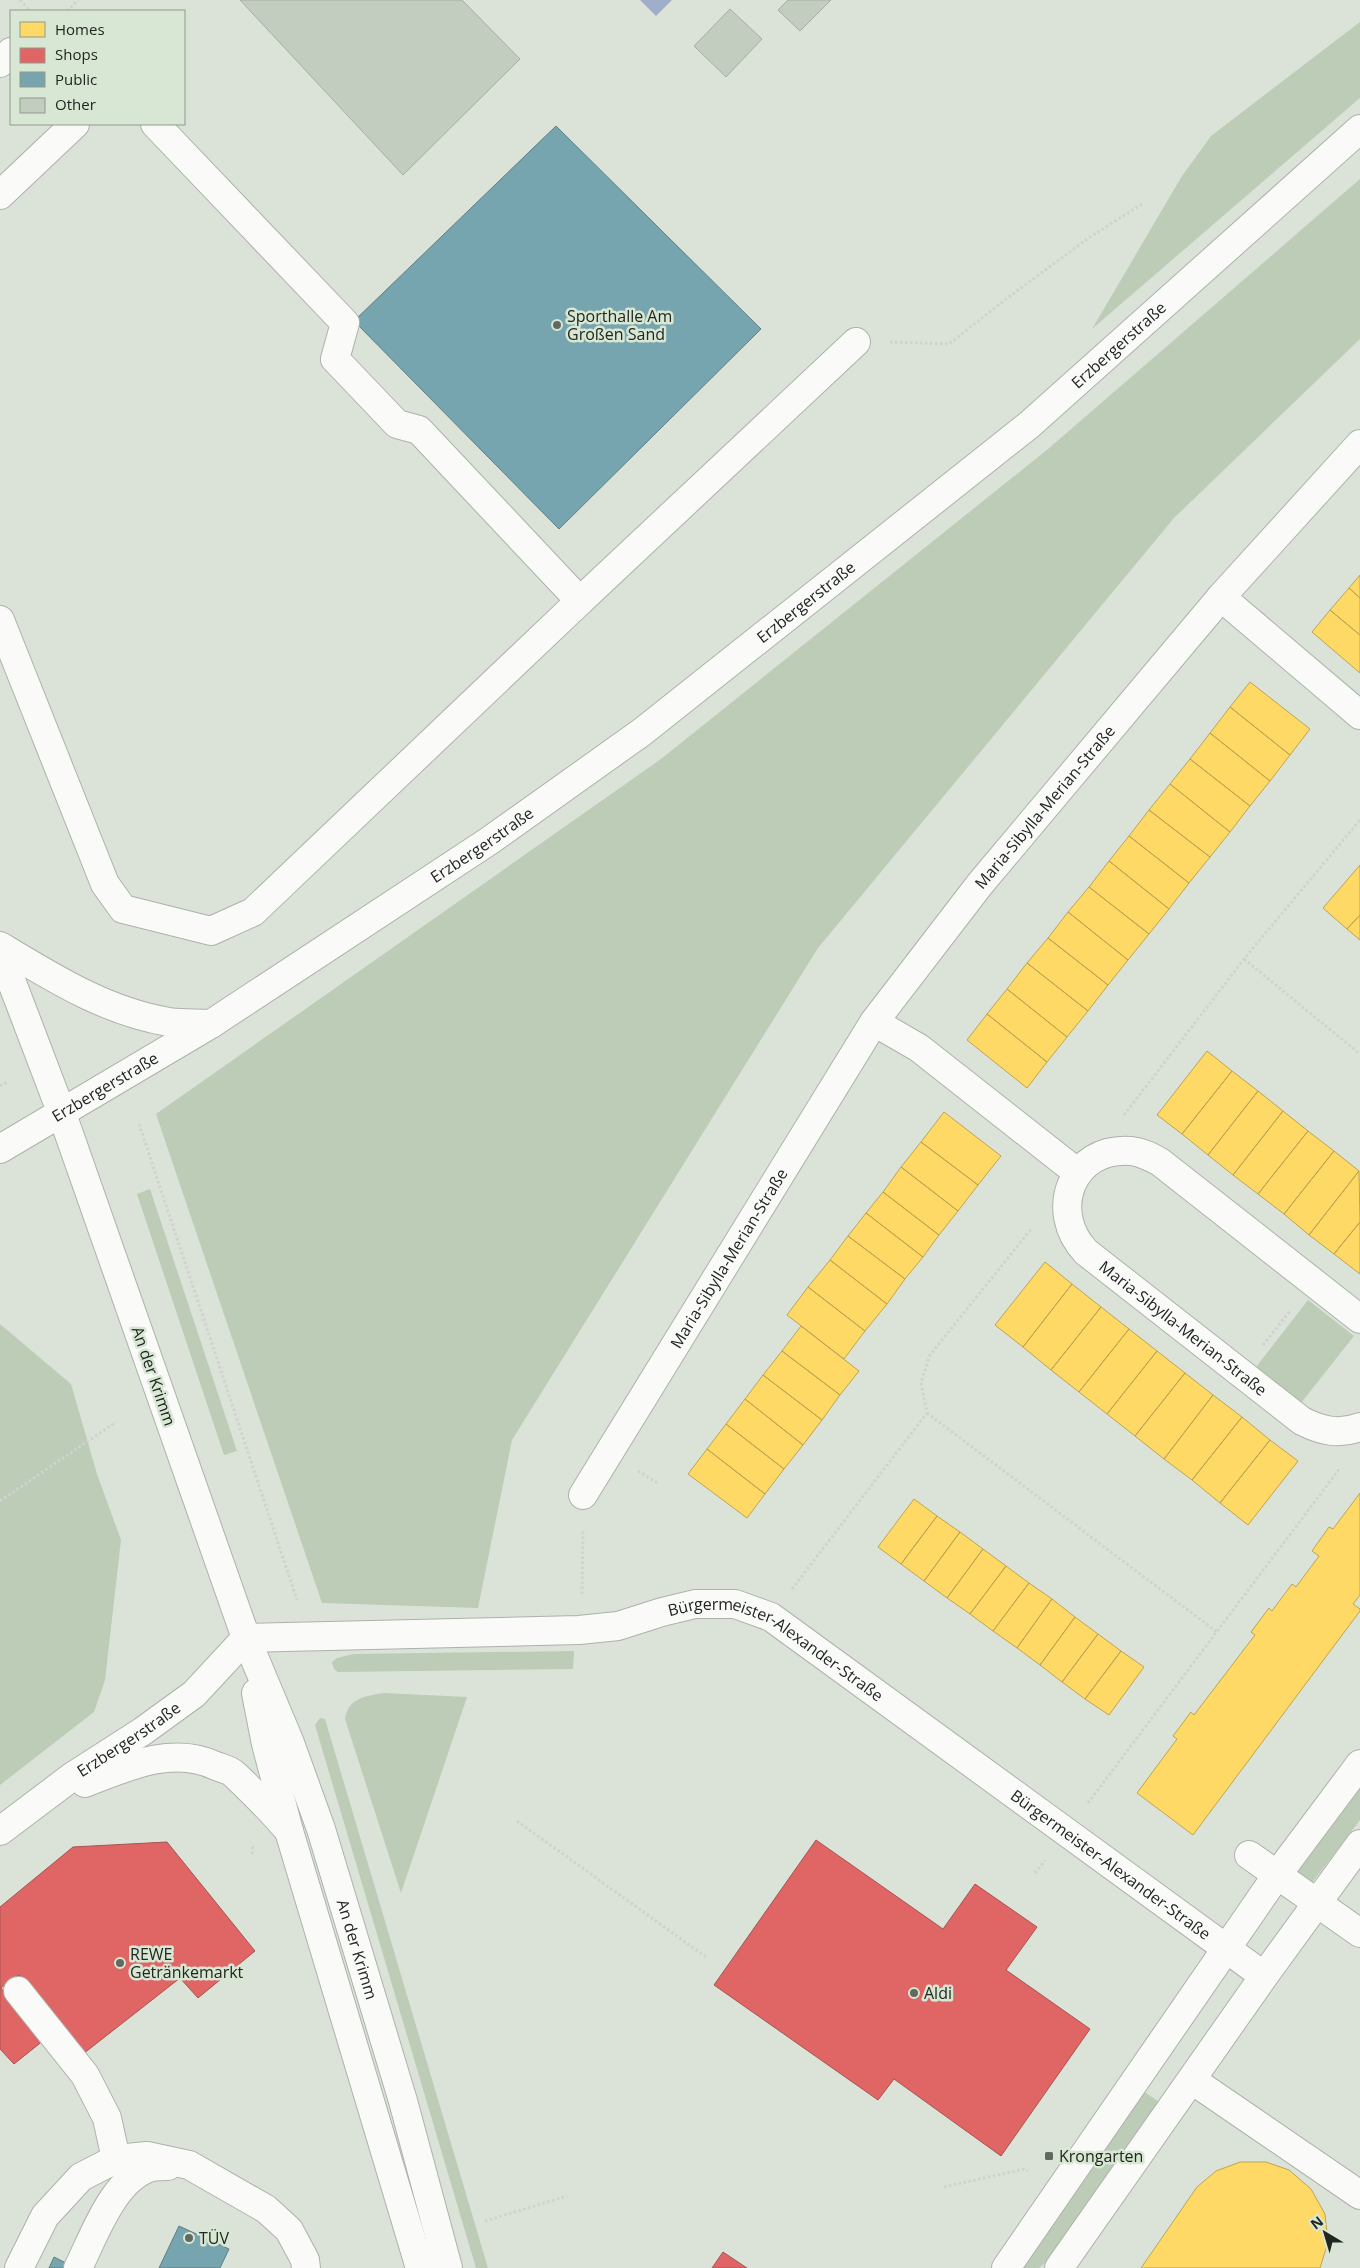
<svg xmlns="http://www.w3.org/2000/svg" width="1360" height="2268" font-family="'Open Sans',sans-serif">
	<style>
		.green { fill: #bcccb7 }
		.water { fill: #9faec9 }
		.homes { fill: #ffd966; stroke: #bca451 }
		.shops { fill: #e06666; stroke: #a75351 }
		.public { fill: #76a5af; stroke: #5c7f84 }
		.building { fill: #c2ccbf; stroke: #a7ada5 }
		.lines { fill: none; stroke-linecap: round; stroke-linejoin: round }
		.minor-casing { stroke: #acb2aa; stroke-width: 30 }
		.major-casing { stroke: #acb2aa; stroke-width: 30 }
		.path { stroke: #d0d2d0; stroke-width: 3; stroke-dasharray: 2.5 2.5; stroke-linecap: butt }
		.minor { stroke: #fafbf9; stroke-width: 28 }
		.major { stroke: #fafbf9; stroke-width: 28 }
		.poi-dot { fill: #626960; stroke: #d8e7d4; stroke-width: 2 }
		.labels { text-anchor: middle; stroke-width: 5; stroke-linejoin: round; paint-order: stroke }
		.poi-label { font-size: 16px; fill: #212720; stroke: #d8e7d4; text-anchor: start }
		.street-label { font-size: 16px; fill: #212720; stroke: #d8e7d4 }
	</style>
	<rect width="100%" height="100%" fill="#dbe3d8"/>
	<path class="green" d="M1360 22V98L1092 329 1182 176 1211 136Z
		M1360 179V339L1174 518 818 948 512 1440 478 1608 322 1603 156 1114 661 759 1048 449Z
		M150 1189 237 1451 224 1455 137 1194Z
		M1308 1300 1354 1336 1301 1403 1256 1367Z
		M0 1324 71 1384 97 1474 121 1540 105 1680 94 1712 0 1785Z
		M574 1651 573 1669 338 1672 334 1669 332 1662 337 1658 353 1654Z
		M384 1693 467 1697 401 1893 345 1719C348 1698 365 1696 384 1693Z
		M320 1718 325 1719 488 2268H476L315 1725Z
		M1360 1784V1820L1311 1884 1293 1872Z
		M1140 2089 1161 2103 1053 2256 1039 2268H1016Z"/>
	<path class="water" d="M640 0H672L656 16Z"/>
	<path class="homes" d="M1360 575V598L1349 588Z
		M1349 588 1360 598V635L1330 610Z
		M1330 610 1360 635V673L1312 632Z
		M1250 682 1310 729 1290 755 1230 707Z
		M1230 707 1290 755 1270 781 1210 733Z
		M1210 733 1270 781 1250 806 1190 759Z
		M1190 759 1250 806 1230 832 1170 784Z
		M1170 784 1230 832 1210 857 1149 810Z
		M1149 810 1210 857 1189 883 1129 836Z
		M1129 836 1189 883 1169 909 1109 861Z
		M1109 861 1169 909 1149 934 1089 887Z
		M1360 865V915L1347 929 1323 908Z
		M1089 887 1149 934 1128 960 1068 912Z
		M1068 912 1128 960 1108 985 1048 938Z
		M1360 915V940L1347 929Z
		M1048 938 1108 985 1088 1011 1027 963Z
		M1027 963 1088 1011 1067 1037 1007 989Z
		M1007 989 1067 1037 1047 1062 987 1014Z
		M987 1014 1047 1062 1027 1088 967 1040Z
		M1207 1051 1232 1071 1182 1134 1157 1115Z
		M1232 1071 1258 1091 1208 1155 1182 1134Z
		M1258 1091 1283 1111 1233 1175 1208 1155Z
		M1283 1111 1308 1131 1258 1194 1233 1175Z
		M944 1112 1001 1156 978 1185 921 1142Z
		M1308 1131 1334 1151 1284 1214 1258 1194Z
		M921 1142 978 1185 958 1211 901 1167Z
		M1334 1151 1359 1171 1309 1235 1284 1214Z
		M901 1167 958 1211 939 1235 883 1192Z
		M1359 1171 1360 1222 1334 1254 1309 1235Z
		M883 1192 939 1235 923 1257 866 1213Z
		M866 1213 923 1257 905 1279 848 1236Z
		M1360 1222V1274L1334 1254Z
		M848 1236 905 1279 887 1304 830 1260Z
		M830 1260 887 1304 865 1331 808 1287Z
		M1045 1262 1072 1284 1023 1347 995 1325Z
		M1072 1284 1101 1307 1051 1370 1023 1347Z
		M808 1287 865 1331 844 1359 787 1315Z
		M1101 1307 1129 1329 1079 1392 1051 1370Z
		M801 1326 859 1371 840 1395 782 1351Z
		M1129 1329 1157 1351 1107 1414 1079 1392Z
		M782 1351 840 1395 822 1420 763 1375Z
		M1157 1351 1185 1373 1135 1436 1107 1414Z
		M1185 1373 1213 1395 1164 1459 1135 1436Z
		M763 1375 822 1420 803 1445 745 1399Z
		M1213 1395 1242 1417 1192 1480 1164 1459Z
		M745 1399 803 1445 784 1469 726 1424Z
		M1242 1417 1270 1440 1220 1503 1192 1480Z
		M726 1424 784 1469 765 1494 707 1449Z
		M1270 1440 1298 1461 1248 1525 1220 1503Z
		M707 1449 765 1494 747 1518 688 1474Z
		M1360 1493V1595L1353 1604 1360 1609V1611L1193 1835 1137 1793 1177 1739 1173 1736 1191 1712 1194 1715 1255 1635 1251 1632 1269 1608 1272 1611 1292 1584 1296 1587 1319 1556 1312 1551 1329 1527 1333 1529Z
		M914 1499 937 1516 901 1564 878 1547Z
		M937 1516 960 1532 924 1581 901 1564Z
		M960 1532 983 1549 947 1598 924 1581Z
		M983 1549 1006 1566 970 1614 947 1598Z
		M1006 1566 1029 1583 993 1631 970 1614Z
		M1029 1583 1052 1599 1017 1648 993 1631Z
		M1052 1599 1075 1617 1040 1665 1017 1648Z
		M1075 1617 1098 1634 1062 1682 1040 1665Z
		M1098 1634 1121 1651 1085 1699 1062 1682Z
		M1121 1651 1144 1667 1109 1715 1085 1699Z
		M1240 2162H1266L1289 2170 1311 2189 1325 2214 1328 2242 1320 2268H1141L1197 2187 1216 2171Z"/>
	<path class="shops" d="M816 1840 943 1929 975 1884 1037 1927 1006 1970 1090 2029 1001 2156 894 2079 878 2100 714 1985Z
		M167 1842 255 1951 198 1998 180 1978 83 2054 19 1975 1 1988 44 2040 14 2064 0 2049V1907L73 1847Z
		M723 2252 747 2268H712Z"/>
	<path class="public" d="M556 126 761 329 559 529 354 321Z
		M179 2226 229 2249 220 2268H159Z
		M54 2257 76 2268H49Z"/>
	<path class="building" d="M240 0H462L520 59 403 175Z
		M788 0H831L800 31 778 10Z
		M730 9 762 39 726 77 694 46Z"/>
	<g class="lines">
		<g class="minor-casing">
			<g id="minor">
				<path d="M0 63 11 52"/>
				<path d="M0 195 75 124"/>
				<path d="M1221 597 1360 715"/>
				<path d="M580 601 856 342"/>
				<path d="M0 620 105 884 123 909 211 931 253 912 580 601 419 430 397 424 335 359 345 323 155 124"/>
				<path d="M0 946C53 978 107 1012 169 1022 183 1024 197 1023 211 1024"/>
				<path d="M0 951 62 1114"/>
				<path d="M874 1022 919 1048 1078 1173"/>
				<path id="s1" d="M1360 1319 1160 1162C1151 1157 1142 1152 1131 1151 1072 1146 1047 1211 1086 1252L1302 1421C1322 1431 1339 1435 1360 1427"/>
				<path id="s2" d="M583 1495 874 1022 980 884 1221 597 1360 444"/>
				<path id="s3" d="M246 1638 579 1630 618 1626 662 1612 695 1604H735L771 1617 1264 1976"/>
				<path id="s4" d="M246 1638 290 1743 321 1829 403 2101 448 2268"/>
				<path d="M256 1693 266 1744 289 1831 420 2268"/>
				<path d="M1249 1855 1360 1933"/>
				<path d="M18 1991 85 2075 107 2118 116 2159"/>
				<path d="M1192 2080 1360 2195"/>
				<path d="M19 2268 45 2216 81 2177 116 2159 147 2156 189 2165 266 2209 289 2230 305 2260 306 2268"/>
				<path d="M78 2268C94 2236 114 2177 152 2167 157 2166 163 2166 168 2166"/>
				<path d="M1006 2268 1277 1875 1360 1764"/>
				<path d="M1059 2268 1264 1976 1360 1844"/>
			</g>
		</g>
		<g class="major-casing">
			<g id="major">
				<path id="s5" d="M0 1149 211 1024 489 841 642 732 1029 425 1360 129"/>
				<path d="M85 1783C126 1767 173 1745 216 1766 221 1768 230 1770 234 1774 253 1792 272 1811 289 1831"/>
				<path id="s6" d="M0 1831 73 1776 143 1731 194 1694 246 1638 62 1114"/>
			</g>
		</g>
		<path class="path" d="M20 0 30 11
			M67 11 78 0
			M890 342 949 344 1010 296 1090 237 1142 204
			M1244 959 1360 1054
			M0 1086 9 1081
			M1124 1115 1244 959 1360 820
			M139 1124 297 1600
			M1263 1345 1290 1311
			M927 1413 1217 1632
			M638 1471 659 1484
			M0 1501 116 1422
			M792 1589 927 1413 921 1383 930 1355 1032 1228
			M582 1594 583 1530
			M1088 1803 1340 1468
			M517 1821 706 1957
			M252 1854 253 1844
			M1035 1873 1045 1860
			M944 2187 1024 2169 1028 2171
			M485 2221 567 2196"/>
		<use href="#minor" class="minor"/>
		<use href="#major" class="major"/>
	</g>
	<g class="poi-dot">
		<circle cx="557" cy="325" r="5"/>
		<circle cx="120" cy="1963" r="5"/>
		<circle cx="914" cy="1993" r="5"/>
		<rect x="1044" y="2151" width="10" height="10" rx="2.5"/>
		<circle cx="189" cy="2238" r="5"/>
	</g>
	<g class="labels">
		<g class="poi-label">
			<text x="567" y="322">Sporthalle Am<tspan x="567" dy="18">Großen Sand</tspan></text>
			<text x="130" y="1960">REWE<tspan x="130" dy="18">Getränkemarkt</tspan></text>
			<text x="924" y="1999">Aldi</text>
			<text x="1059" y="2162">Krongarten</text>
			<text x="199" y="2244">TÜV</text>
		</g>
		<g class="street-label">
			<text dy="6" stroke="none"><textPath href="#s5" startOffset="1380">Erzbergerstraße</textPath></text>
			<text dy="6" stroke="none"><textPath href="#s5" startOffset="975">Erzbergerstraße</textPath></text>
			<text dy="6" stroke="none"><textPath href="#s2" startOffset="830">Maria-Sibylla-Merian-Straße</textPath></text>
			<text dy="6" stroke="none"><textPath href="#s5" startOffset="570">Erzbergerstraße</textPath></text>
			<text dy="6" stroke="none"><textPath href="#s5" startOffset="122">Erzbergerstraße</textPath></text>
			<text dy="6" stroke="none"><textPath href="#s2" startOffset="278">Maria-Sibylla-Merian-Straße</textPath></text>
			<text dy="6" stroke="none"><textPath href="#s1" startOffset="555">Maria-Sibylla-Merian-Straße</textPath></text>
			<text transform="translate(154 1376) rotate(71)" y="6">An der Krimm</text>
			<text dy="6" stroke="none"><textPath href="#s3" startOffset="546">Bürgermeister-Alexander-Straße</textPath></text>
			<text dy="6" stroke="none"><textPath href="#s6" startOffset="158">Erzbergerstraße</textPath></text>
			<text dy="6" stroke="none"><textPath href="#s3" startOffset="951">Bürgermeister-Alexander-Straße</textPath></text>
			<text dy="6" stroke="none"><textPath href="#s4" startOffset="331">An der Krimm</textPath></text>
		</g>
	</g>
	<rect x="10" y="10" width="175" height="115" fill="#d8e7d4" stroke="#8f9a8c"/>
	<rect x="20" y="22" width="25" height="15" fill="#ffd966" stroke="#8f9a8c"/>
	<text x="55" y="35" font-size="15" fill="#212720">Homes</text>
	<rect x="20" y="48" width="25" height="15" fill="#e06666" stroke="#8f9a8c"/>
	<text x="55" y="60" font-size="15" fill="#212720">Shops</text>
	<rect x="20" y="72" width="25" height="15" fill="#76a5af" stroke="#8f9a8c"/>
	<text x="55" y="85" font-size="15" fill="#212720">Public</text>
	<rect x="20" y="98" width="25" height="15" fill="#c2ccbf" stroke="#8f9a8c"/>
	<text x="55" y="110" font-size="15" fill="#212720">Other</text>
	<g transform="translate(1325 2233) rotate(322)" stroke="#d8e7d4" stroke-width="4" paint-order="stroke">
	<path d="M0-4L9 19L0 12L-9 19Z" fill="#212720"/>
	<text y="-8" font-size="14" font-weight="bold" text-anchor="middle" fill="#212720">N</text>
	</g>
</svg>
